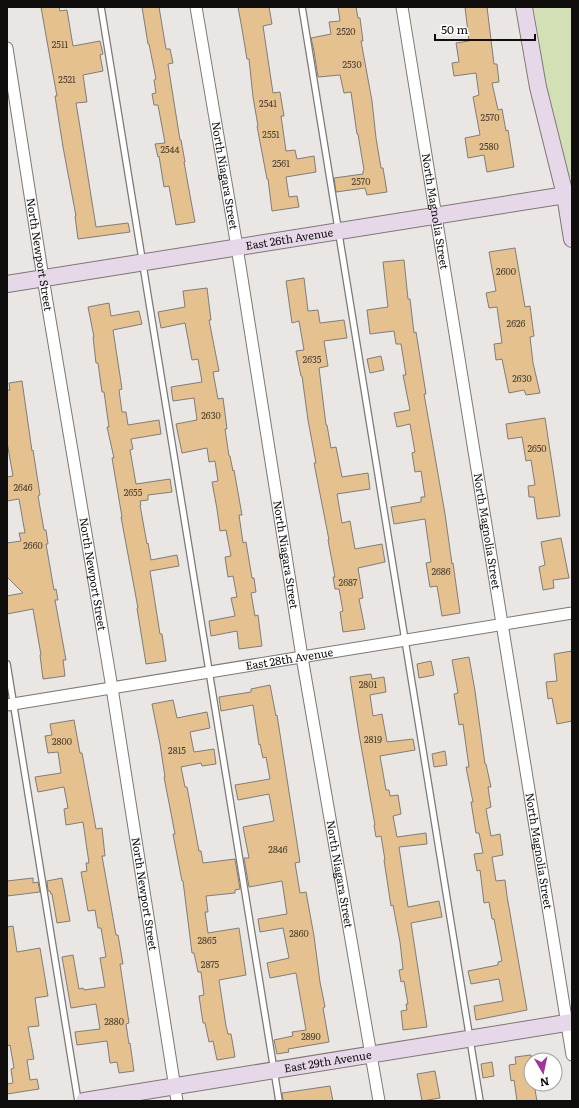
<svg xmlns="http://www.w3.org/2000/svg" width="579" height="1108" font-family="Literata,serif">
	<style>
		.green { fill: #d3dfb5 }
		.building { fill: #e5c190; stroke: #807d79 }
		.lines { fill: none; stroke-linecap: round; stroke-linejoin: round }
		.lane-casing { stroke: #7c7875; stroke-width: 8 }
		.street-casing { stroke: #7c7875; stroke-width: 13 }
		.secondary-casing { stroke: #7c7875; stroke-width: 18 }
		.lane { stroke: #fff; stroke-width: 5.5 }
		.street { stroke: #fff; stroke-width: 11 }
		.secondary { stroke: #e6d8e8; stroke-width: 16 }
		.labels { text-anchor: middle; stroke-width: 3; stroke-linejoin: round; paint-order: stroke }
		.number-label { font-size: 9px; fill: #453b2e }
		.street-label { font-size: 11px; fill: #100e0d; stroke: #fff }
	</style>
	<rect width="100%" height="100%" fill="#eae6e3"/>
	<path class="green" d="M534 7H572V177L570 178 544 74Z"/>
	<path class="building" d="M41 7H59L60 11 67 10 73 46 100 41 103 54 100 55 103 71 83 75 87 102 76 103 80 127 96 227 128 223 130 232 78 239 75 216H76L63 147 55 96H57L50 58Z
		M142 7H159L166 49H170L173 63 168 64 169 71 180 140H181L185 162H184L191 201 195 222 176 225 169 186 164 187 159 156 158 157 155 144 165 143 158 105H154L152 94 156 93 154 80 156 79 149 44H148Z
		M238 7H269L272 24 263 26 273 93 280 92 284 116H281L286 151 295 150 297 159 314 156 316 172 286 177 289 197 297 196 299 207 272 211 268 179H267L257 126H258L253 97 249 59H247L242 29Z
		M338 7H356L358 18H360L363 41H361L372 101 376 138 381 168H383L387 192 367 195 365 188 336 192 334 178 363 174V171L364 170 358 134H357L351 92 344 93 340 75 318 77 314 51 311 38 331 34 329 22 340 21Z
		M465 7H487L494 64H497L499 82 492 83 498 110 502 109 506 131 508 130 514 167 487 172 484 155 468 158 465 138 480 135 473 97 479 95 476 73 454 76 452 63 459 62 456 43 469 41Z
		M515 248 525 307 530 306 534 336 530 337 533 363 540 393 526 395 524 390 509 393 502 359 496 360 494 344 502 343 497 307 489 308 486 293 496 291 489 252Z
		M404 260 408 299H410L414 333 416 332 426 394H424L445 514 452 564 453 563 460 613 442 616 437 586 430 587 426 563 431 562 425 519 394 524 391 507 421 502V497H425L421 471 415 472 412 453 415 452 410 424 397 427 394 413 410 410 403 375H406L401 344H396L394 331 370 334 367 310 388 307 383 262Z
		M304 278 308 311 318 310 320 323 344 320 347 338 324 341 328 366 319 368 326 425H327L331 448 336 447 342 477 368 473 370 489 337 494 342 523 350 521 355 549 382 544 385 562 358 568 363 598 359 599 365 629 343 632 340 612 343 611 339 589H335L333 577H335L328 540H329L314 463H316L308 420 302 376H301L296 351 304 350 299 321 292 323 286 281Z
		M207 288 211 320H209L219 371 213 372 218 399 223 398 227 429H225L229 456H230L233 471 234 470 242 515H239L243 543 246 542 252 578H254L256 592 251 593 255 616 258 615 262 646 239 649 237 631 211 636 209 621 235 616 231 598 237 597 233 576 228 577 225 557 231 556 226 530 220 531 217 509 212 482 218 481 215 461 209 462 207 448 182 453 176 424 197 420 194 398 173 401 171 387 202 382 198 359 192 360 185 323 161 328 158 312 185 307 183 291Z
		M109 303 111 316 139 311 142 324 113 330 122 389 119 390 122 412H126L128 425 159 420 161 434 131 439 133 449 130 450 136 484 170 479 172 492 148 495V500L140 501 141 505H140L147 544 148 543 151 560 177 555 179 566 150 571 160 634H162L166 661 146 664 137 608H138L121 517H122L112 458H114L107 427H109L104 392H102L98 363H96L93 337H94L88 307Z
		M381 356 384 370 370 373 367 359Z
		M22 381 32 451 33 450 40 495 38 496 44 530H46L48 544H46L54 590 56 589 58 600H55L66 660H63L65 676 43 679 40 655H41L33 609 7 614V596L23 593 7 577V543L21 541 19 533H25L19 499 7 501V477L13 476 7 442V390H10L9 383Z
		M545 418 560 516 537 519 534 497H529L528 486 535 485 531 460 526 461 522 437 508 439 506 424Z
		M561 538 569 578 553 580 554 588 543 590 539 567 545 565 541 542Z
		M572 651V721L557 724 552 698 548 699 546 682 557 681 554 654Z
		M469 657 475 691 485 764H486L491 787H488L491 807 486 809 491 836 500 834 503 855 492 857 496 881 505 880 507 896 527 1010 476 1020 474 1006 503 1001 499 979 471 984 468 971 498 965V962L502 961 494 919H492L489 902 484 903 480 870 477 871 474 854 483 853 479 833H476L471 802H473L466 767H469L463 724 459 725 454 694 458 693 452 660Z
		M431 661 434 675 419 678 417 664Z
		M371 674 372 679 384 677 386 692 370 695 373 716 382 714 387 742 413 739 415 750 380 756 386 790H389L390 796 398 795 401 814 393 816 397 837 426 833 427 844 399 847 408 907 439 901 442 917 411 923 427 1027 403 1030 401 1011 407 1010 406 1004H408L404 981 401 982 399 970 403 969 400 942 393 905 391 906 384 860H385L381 836 376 837 374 825H375L359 734 350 677Z
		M270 685 276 716 277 715 300 862 295 863 300 893 306 892 314 936 320 982 325 1007 323 1008 329 1042 288 1049 289 1052 277 1054 274 1040 293 1036 292 1032 306 1030 296 973 270 978 267 963 289 958 283 928 260 932 258 919 287 914 282 881 249 887 244 858H249L243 827 274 821 269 794 238 800 235 785 270 779 266 757 263 758 260 744 259 745 253 705 221 711 219 697 251 692V689Z
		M173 700 177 718 207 712 210 728 190 732 194 752 214 749 216 764 202 766 201 763 181 767 185 787H187L199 851H201L203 863 235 859 240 889 235 890V893L206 896 208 912H205L208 933 239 928 246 975 219 980 226 1026 228 1034H231L235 1057 217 1060 213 1041 209 1042 205 1023H203L199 996 204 995 201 972H198L194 953H192L183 881H182L173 834H175L164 777H165L160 744 152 704Z
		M74 720 80 753H82L96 829 102 828 105 856H102L116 935H118L123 964H120L129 1023 126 1024 129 1044 130 1043 134 1071 119 1073 117 1062 110 1063 107 1041 77 1045 75 1032 100 1029 96 1004 71 1008 62 957 73 955 79 989 83 988 84 990 105 987 100 958 106 957 101 928H98L95 910 88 911 81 872 87 871 86 863H89L83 822 66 825 64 809 68 808 64 787 38 792 35 777 61 773 58 752 48 753 45 736 52 735 50 724Z
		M445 751 447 765 434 767 432 754Z
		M33 878V883L38 882 40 892 7 896V881Z
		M62 878 70 921 57 923 52 894H51L50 891H48L47 881Z
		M13 926 17 952 40 948 48 996 35 998 39 1026 28 1027 34 1059 27 1060 30 1080 37 1079 39 1089 7 1094V1084L13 1083 11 1069 14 1068 10 1045 7 1046V927Z
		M531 1055V1084H534L537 1101H517L514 1080 511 1081 509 1065 516 1064 515 1057Z
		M492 1062 494 1076 483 1078 481 1064Z
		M435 1071 440 1098 422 1101 417 1074Z
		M330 1086 333 1101H283L282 1093Z"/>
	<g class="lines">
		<g class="lane-casing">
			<path id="lane" d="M101 7 279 1101
				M302 7 480 1101
				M7 664 78 1101"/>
		</g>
		<g class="street-casing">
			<g id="street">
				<path id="s1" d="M196 7 237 247 302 657 379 1101"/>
				<path id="s2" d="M402 7 572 1055"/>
				<path id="s3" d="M7 48 43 278 112 688 177 1101"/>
				<path id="s4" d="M7 705 572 613"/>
			</g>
		</g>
		<g class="secondary-casing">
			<g id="secondary">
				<path d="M524 7 538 87 565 195 572 239"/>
				<path id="s5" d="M7 284 572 194"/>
				<path id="s6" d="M84 1101 572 1022"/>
			</g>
		</g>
		<use href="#lane" class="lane"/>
		<use href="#street" class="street"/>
		<use href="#secondary" class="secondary"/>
	</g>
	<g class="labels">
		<g class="number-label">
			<text x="346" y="35">2520</text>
			<text x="60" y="48">2511</text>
			<text x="352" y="68">2530</text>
			<text x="67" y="83">2521</text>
			<text x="268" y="107">2541</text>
			<text x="490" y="121">2570</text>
			<text x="271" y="138">2551</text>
			<text x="489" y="150">2580</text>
			<text x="170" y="153">2544</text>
			<text x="281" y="167">2561</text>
			<text x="361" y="185">2570</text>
			<text x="506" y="275">2600</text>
			<text x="516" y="327">2626</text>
			<text x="312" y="363">2635</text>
			<text x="522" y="382">2630</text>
			<text x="211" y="419">2630</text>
			<text x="537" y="452">2650</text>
			<text x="23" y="491">2646</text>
			<text x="133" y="496">2655</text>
			<text x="33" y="549">2660</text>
			<text x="441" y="575">2686</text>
			<text x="348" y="586">2687</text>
			<text x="368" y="688">2801</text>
			<text x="373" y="743">2819</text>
			<text x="62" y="745">2800</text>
			<text x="177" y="754">2815</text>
			<text x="278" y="853">2846</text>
			<text x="299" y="937">2860</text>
			<text x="207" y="944">2865</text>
			<text x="210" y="968">2875</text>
			<text x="114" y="1025">2880</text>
			<text x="311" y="1040">2890</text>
		</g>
		<g class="street-label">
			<text dy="4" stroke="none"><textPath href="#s1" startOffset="171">North Niagara Street</textPath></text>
			<text dy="4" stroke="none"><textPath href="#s2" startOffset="207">North Magnolia Street</textPath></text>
			<text dy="4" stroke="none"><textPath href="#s5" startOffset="286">East 26th Avenue</textPath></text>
			<text dy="4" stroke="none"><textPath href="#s3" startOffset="209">North Newport Street</textPath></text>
			<text dy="4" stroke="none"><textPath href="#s2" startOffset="531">North Magnolia Street</textPath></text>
			<text dy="4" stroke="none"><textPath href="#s1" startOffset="555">North Niagara Street</textPath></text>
			<text dy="4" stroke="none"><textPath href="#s3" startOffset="533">North Newport Street</textPath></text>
			<text dy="4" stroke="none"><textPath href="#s4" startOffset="286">East 28th Avenue</textPath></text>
			<text dy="4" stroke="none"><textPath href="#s2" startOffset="855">North Magnolia Street</textPath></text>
			<text dy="4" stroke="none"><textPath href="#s1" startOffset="879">North Niagara Street</textPath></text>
			<text dy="4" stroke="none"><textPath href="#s3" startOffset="857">North Newport Street</textPath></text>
			<text dy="4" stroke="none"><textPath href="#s6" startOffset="247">East 29th Avenue</textPath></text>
		</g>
	</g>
	<rect width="579" height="1108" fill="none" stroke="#100e0d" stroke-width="16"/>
	<g transform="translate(543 1072) rotate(171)"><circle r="19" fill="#ffffff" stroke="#9f9f9e"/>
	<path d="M0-3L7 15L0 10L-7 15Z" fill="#9f379a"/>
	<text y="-6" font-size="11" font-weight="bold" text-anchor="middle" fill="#100e0d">N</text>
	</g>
	<path d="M435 34v6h100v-6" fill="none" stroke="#100e0d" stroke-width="2"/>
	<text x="441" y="34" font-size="12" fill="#100e0d" stroke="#ffffff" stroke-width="3" paint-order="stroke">50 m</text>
</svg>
